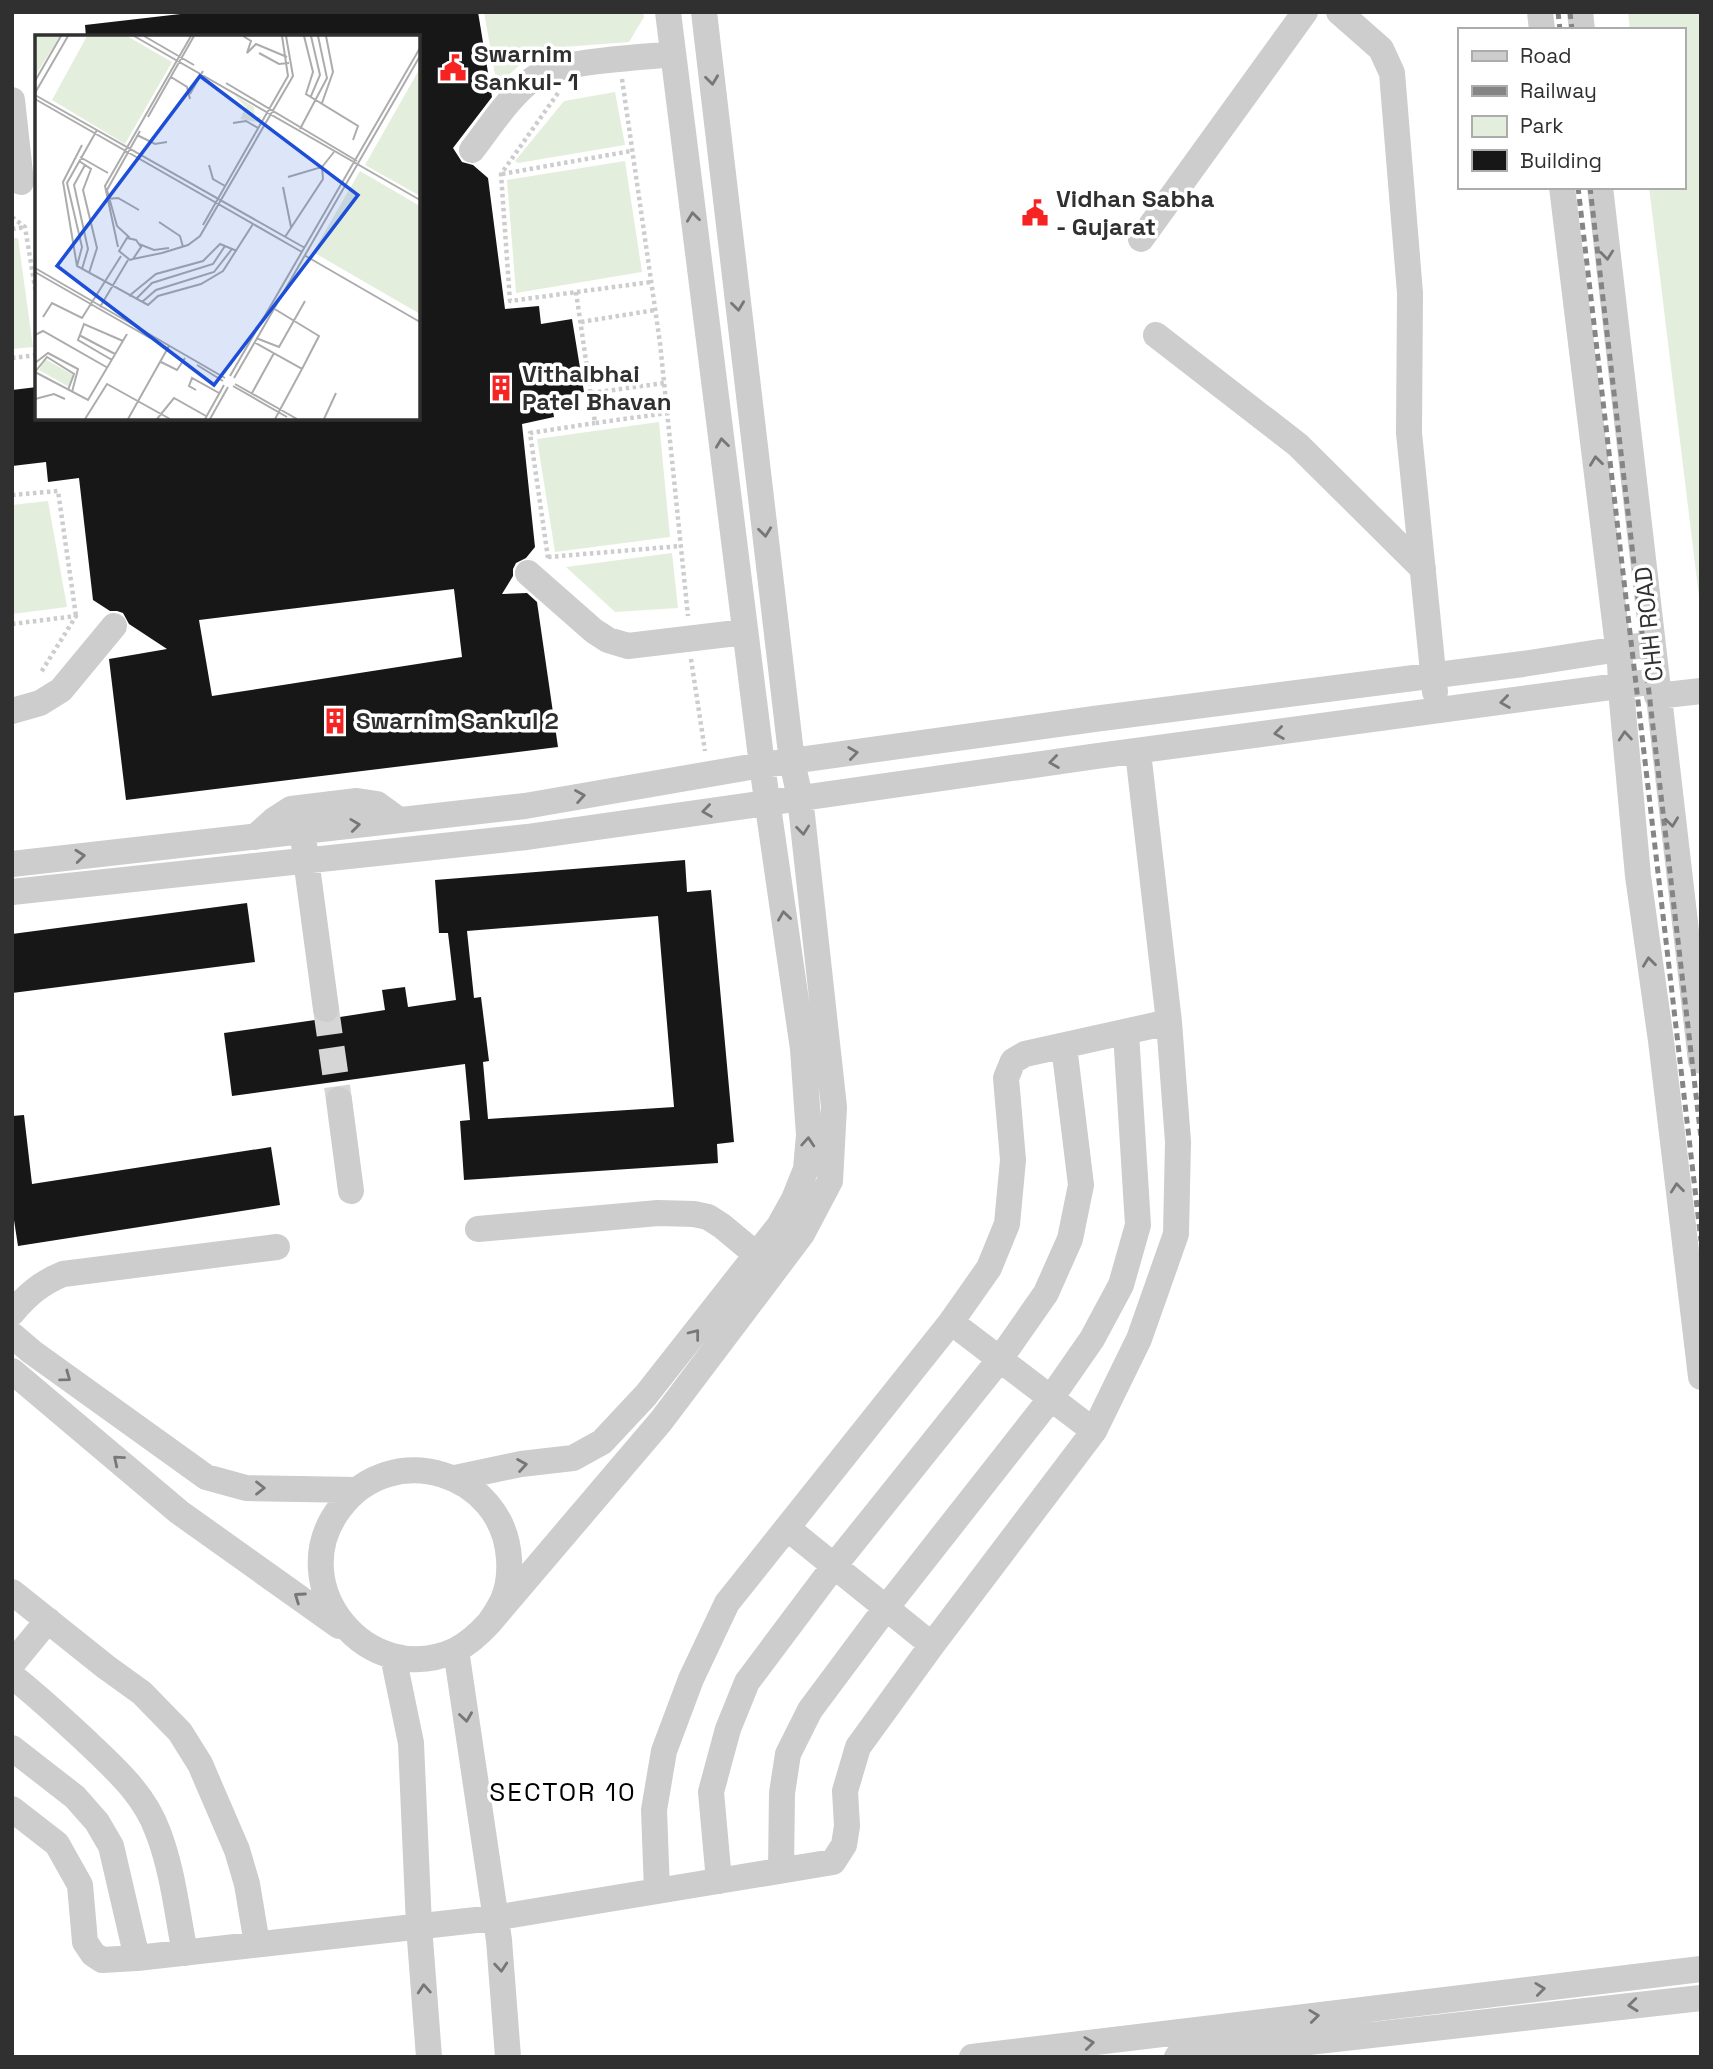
<svg xmlns="http://www.w3.org/2000/svg" width="1713" height="2069" font-family="'Space Grotesk',sans-serif">
	<style>
		.green { fill: #e4eedc }
		.building { fill: #171717; fill-rule: evenodd }
		.lines { fill: none; stroke-linecap: round; stroke-linejoin: round }
		.minor-tunnel { stroke: #d6d6d6; stroke-width: 26; stroke-dasharray: 26 13; stroke-linecap: butt }
		.path { stroke: #cdcdcd; stroke-width: 4.5; stroke-dasharray: 3.5 3.5; stroke-linecap: butt }
		.minor { stroke: #cdcdcd; stroke-width: 26 }
		.rail { stroke: #858585; stroke-width: 5; stroke-dasharray: 7 5; stroke-linecap: butt }
		.oneway { stroke: #777 }
		.labels { text-anchor: middle; stroke-width: 7; stroke-linejoin: round; paint-order: stroke }
		.poi-label { font-size: 24px; font-weight: bold; fill: #303030; stroke: #fff; text-anchor: start }
		.street-label { font-size: 24px; fill: #303030; stroke: #fff }
		.neighbourhood-label { font-size: 26px; letter-spacing: 2px; fill: #000; stroke: #fff }
		.inset-road { fill: none; stroke: #acacac; stroke-width: 2 }
		.view { fill: #1d4ed8; fill-opacity: 0.15; stroke: #1d4ed8; stroke-width: 3.5 }
		.inset-edge { fill: none; stroke: #303030; stroke-width: 3.5 }
	</style>
	<rect width="100%" height="100%" fill="#fff"/>
	<path class="green" d="M484 12H643L644 17 629 42 537 49 497 86Z
		M1628 12H1701V613L1649 187H1683V30H1630Z
		M615 92 625 145 518 163 515 161 564 101Z
		M625 161 642 272 516 293 507 180Z
		M12 238H18L33 347 12 349Z
		M659 422 670 537 555 552 537 439Z
		M48 501 67 607 12 614V505Z
		M672 553 678 608 615 612 566 567Z"/>
	<path class="building" d="M198 12H478L492 97 453 148 462 162 473 165 488 178 505 309 539 306 541 324 572 319 584 392 551 398 554 417 522 424 535 547 526 558 516 563 513 569V576L502 594 527 593 537 602 558 747 126 800 109 659 167 649 129 624 123 613 117 611H110L93 600 79 478 48 482 46 462 12 466V390L37 387V418H418V37H86L85 25ZM454 589 462 657 212 696 199 620Z
		M685 860 687 892 711 890 734 1142 717 1144 718 1163 464 1180 460 1121 470 1120 465 1064 232 1096 224 1033 315 1020 321 1024H329L335 1022 340 1017 385 1010 382 990 405 987 408 1007 456 1000 448 933H439L435 880ZM658 916 674 1107 488 1119 483 1062 489 1061 481 997 474 998 467 931Z
		M247 903 255 962 12 993V934Z
		M24 1115 32 1184 271 1147 280 1205 18 1246 12 1207V1116Z"/>
	<g class="lines">
		<path class="minor-tunnel" d="M326 1009 339 1100"/>
		<path class="path" d="M622 79 660 343 688 616
			M558 93 501 174 510 301 651 282
			M502 174 631 151
			M12 217 25 227 37 300
			M12 229 25 227
			M576 292 595 423 667 413
			M581 322 655 310
			M12 358 37 355
			M591 393 664 383
			M12 495 58 491 76 616
			M548 557 681 546
			M548 558 530 433 595 423
			M12 624 76 616 40 674
			M691 659 705 751"/>
		<path class="minor" d="M1339 12 1381 49 1392 73 1410 293 1409 433 1435 692
			M1540 12 1542 30
			M1580 12 1582 30
			M12 100 21 182
			M472 150C490 127 512 92 536 77 564 60 637 58 673 54
			M1562 187 1620 663 1622 701 1638 876 1661 1041 1701 1377
			M1600 187 1701 1061
			M1141 239 1305 12
			M1156 335 1298 445 1423 569
			M528 573 594 631 608 640 628 646 745 632
			M1657 696 1701 691
			M12 711 40 703 61 690 114 626
			M255 837 274 820 291 809 357 801 377 804 399 820
			M304 844 326 1009
			M12 864 525 806 762 765 1094 719 1523 664 1651 644
			M12 892 527 837 1097 756 1656 681
			M339 1100 351 1191
			M478 1229 658 1213 694 1214 708 1217 722 1226 770 1266
			M12 1313C27 1295 41 1283 63 1274L277 1247
			M951 1322 1094 1431
			M12 1335 32 1352 206 1477 246 1488 357 1490
			M12 1371 179 1512 339 1626
			M455 1478 521 1464 573 1458 602 1442 646 1395 779 1226 794 1199 806 1169 809 1135 803 1049 762 765 668 12
			M787 1528 932 1645
			M12 1592 106 1667 142 1693 180 1732 200 1764 237 1850 247 1884 257 1944
			M489 1623C494 1616 499 1608 503 1600 508 1588 510 1572 509 1559 504 1472 392 1438 340 1508 281 1585 368 1691 456 1650 469 1643 479 1634 489 1623L661 1421 802 1234 830 1181 834 1107 800 797 792 762 704 12
			M456 1650 499 1940 508 2057
			M393 1656 411 1743 419 1926 429 2057
			M12 1664 48 1620
			M12 1676C38 1696 61 1718 85 1740 114 1768 144 1793 158 1832 173 1871 177 1913 185 1953
			M12 1748 75 1797 97 1822 111 1846 137 1958 494 1918 833 1862 844 1845 847 1826 845 1791 858 1747 932 1645 1094 1431 1139 1339 1176 1234 1178 1142 1169 1022 1138 752
			M12 1809 57 1844 80 1885 85 1942 93 1954 102 1960 137 1958
			M781 1870 782 1793 788 1754 810 1710 886 1608 1051 1398 1092 1339 1121 1285 1138 1225 1126 1033
			M719 1881 711 1792 728 1729 747 1682 834 1566 1000 1359 1046 1293 1070 1239 1081 1185 1064 1046
			M657 1891 654 1810 664 1751 691 1679 727 1603 951 1322 989 1268 1007 1224 1013 1160 1006 1078 1013 1061 1025 1054 1169 1022
			M972 2057 1701 1969
			M1177 2057 1701 1998"/>
		<path class="rail" d="M1558 12 1560 30
			M1570 12 1572 30
			M1578 187 1701 1241
			M1590 187 1701 1138"/>
	</g>
	<defs><path id="oneway-chevron" d="M-2-3.5L2.5 0L-2 3.5" fill="none" stroke-width="1.6" stroke-linecap="round" stroke-linejoin="round" transform="scale(1.75)"/></defs>
	<g class="oneway">
		<use href="#oneway-chevron" transform="translate(712 80) rotate(83)"/>
		<use href="#oneway-chevron" transform="translate(693 217) rotate(-97)"/>
		<use href="#oneway-chevron" transform="translate(1607 255) rotate(84)"/>
		<use href="#oneway-chevron" transform="translate(738 306) rotate(83)"/>
		<use href="#oneway-chevron" transform="translate(722 443) rotate(-97)"/>
		<use href="#oneway-chevron" transform="translate(1596 461) rotate(-97)"/>
		<use href="#oneway-chevron" transform="translate(765 532) rotate(83)"/>
		<use href="#oneway-chevron" transform="translate(1505 702) rotate(172)"/>
		<use href="#oneway-chevron" transform="translate(1279 733) rotate(172)"/>
		<use href="#oneway-chevron" transform="translate(1625 736) rotate(-95)"/>
		<use href="#oneway-chevron" transform="translate(853 753) rotate(-8)"/>
		<use href="#oneway-chevron" transform="translate(1054 762) rotate(172)"/>
		<use href="#oneway-chevron" transform="translate(580 796) rotate(-10)"/>
		<use href="#oneway-chevron" transform="translate(707 811) rotate(172)"/>
		<use href="#oneway-chevron" transform="translate(1672 822) rotate(83)"/>
		<use href="#oneway-chevron" transform="translate(355 825) rotate(-7)"/>
		<use href="#oneway-chevron" transform="translate(803 830) rotate(84)"/>
		<use href="#oneway-chevron" transform="translate(80 856) rotate(-6)"/>
		<use href="#oneway-chevron" transform="translate(784 916) rotate(-98)"/>
		<use href="#oneway-chevron" transform="translate(1649 962) rotate(-97)"/>
		<use href="#oneway-chevron" transform="translate(808 1142) rotate(-86)"/>
		<use href="#oneway-chevron" transform="translate(1677 1188) rotate(-96)"/>
		<use href="#oneway-chevron" transform="translate(695 1334) rotate(-52)"/>
		<use href="#oneway-chevron" transform="translate(66 1377) rotate(36)"/>
		<use href="#oneway-chevron" transform="translate(118 1460) rotate(-140)"/>
		<use href="#oneway-chevron" transform="translate(522 1465) rotate(-9)"/>
		<use href="#oneway-chevron" transform="translate(260 1488)"/>
		<use href="#oneway-chevron" transform="translate(299 1597) rotate(-145)"/>
		<use href="#oneway-chevron" transform="translate(466 1717) rotate(82)"/>
		<use href="#oneway-chevron" transform="translate(501 1967) rotate(85)"/>
		<use href="#oneway-chevron" transform="translate(424 1989) rotate(-94)"/>
		<use href="#oneway-chevron" transform="translate(1540 1989) rotate(-7)"/>
		<use href="#oneway-chevron" transform="translate(1633 2005) rotate(174)"/>
		<use href="#oneway-chevron" transform="translate(1314 2016) rotate(-7)"/>
		<use href="#oneway-chevron" transform="translate(1089 2043) rotate(-7)"/>
	</g>
	<defs>
		<g id="civic-bare" transform="scale(2.1)"><path d="M-.6-6.5H3V-4.5H.6V-3L4-1V1h2V6H-6V1h2V-1L-.6-3ZM-1.2 2.5V6h2.4V2.5Z" fill="#f52423" stroke="#fff" stroke-width="2.5" paint-order="stroke"/></g>
		<g id="building-bare" transform="scale(2.1)"><path d="M-4-6H4V6H1V3H-1V6H-4ZM-2.5-4.3h1.7v1.8h-1.7ZM.8-4.3h1.7v1.8H.8ZM-2.5-1h1.7V.8h-1.7ZM.8-1h1.7V.8H.8Z" fill="#f52423" stroke="#fff" stroke-width="2.5" paint-order="stroke"/></g>
	</defs>
	<g fill-rule="evenodd">
		<use href="#civic-bare" x="453" y="68"/>
		<use href="#civic-bare" x="1035" y="213"/>
		<use href="#building-bare" x="501" y="388"/>
		<use href="#building-bare" x="335" y="721"/>
	</g>
	<g class="labels">
		<g class="poi-label">
			<text x="474" y="62">Swarnim<tspan x="474" dy="28">Sankul- 1</tspan></text>
			<text x="1056" y="207">Vidhan Sabha<tspan x="1056" dy="28">- Gujarat</tspan></text>
			<text x="522" y="382">Vithalbhai<tspan x="522" dy="28">Patel Bhavan</tspan></text>
			<text x="356" y="729">Swarnim Sankul 2</text>
		</g>
		<g class="street-label">
			<text transform="translate(1649 624) rotate(-96)" y="8">CHH ROAD</text>
		</g>
		<g class="neighbourhood-label">
			<text x="563" y="1801">SECTOR 10</text>
		</g>
	</g>
	<g transform="translate(35 35)">
		<rect width="385" height="385" fill="#fff"/>
		<path d="M0 1H25L0 41ZM52 1H92L137 27 90 109 17 65ZM385 33V161L330 130ZM199 60 219 72 220 82H226L223 87 205 84 211 72ZM325 136 385 171V279L278 217ZM10 324 40 341 34 352 4 335Z" fill="#e4eedc"/>
		<path class="inset-road" d="M99 1 385 165M109 1 159 30M208 1 216 6 212 18 221 9 252 22M269 1 278 37 271 59 323 91 318 105M224 18 244 29 254 28M136 42 152 52 155 64M0 46 26 1M191 48 322 126M0 58 33 1M155 59 168 36M0 60 270 213M276 61 285 40 276 1M0 64 267 217M287 68 298 37 291 1M113 82 159 1M198 88 211 86 223 93M265 94 292 43 283 1M62 95 32 148 47 212 42 231 113 270 123 261 166 249 188 236 218 189M102 100 120 109 132 107M45 122 73 138M44 126 56 134 48 155 62 213 54 238M174 130 178 144 190 151M253 142 287 132 299 117M248 152 256 192M71 164 83 163 104 175M124 187 145 201 148 212M168 190 253 41 247 1M250 202 288 144 287 132M95 203 82 191 72 155 105 96M104 209 119 215 134 213M83 212 70 151 156 1M269 220 385 287M98 224 106 212 101 205 92 203 84 216 95 225 98 224 127 218 153 210 165 201 258 41 251 1M42 231 28 147 47 110M0 233 190 343M47 234 53 214 39 150 50 130M0 237 115 303M94 261 121 239 168 226 185 209 202 216M101 264 117 248 178 229 190 211M107 267 121 255 179 237 197 214M65 272 93 225M238 273 284 301 267 334M8 282 17 268 47 283 86 221M0 300 8 296 73 333M44 300 80 319M221 303 244 312 270 266M219 307 267 334 240 384M77 325 43 305 49 289 88 306M126 327 142 335 150 323M0 328 13 318 43 334 37 357M162 330 188 346M0 337 53 365 92 299M0 337 12 322 39 339 33 355M195 341 385 13M199 343 385 21M200 349 262 384M198 351 252 382M161 355 154 351 157 343 184 358M217 358 239 318M0 364 19 359 30 364M50 384 72 349 135 384M93 384 134 311M122 384 139 363 171 381M170 384 189 350M175 384 193 352M289 384 301 358"/>
		<path class="view" d="M165 41 323 160 179 350 22 231Z"/>
		<rect width="385" height="385" class="inset-edge"/>
	</g>
	<rect width="1713" height="2069" fill="none" stroke="#303030" stroke-width="28"/>
	<rect x="1458" y="28" width="228" height="161" fill="#ffffff" stroke="#acacac" stroke-width="2"/>
	<rect x="1472" y="51" width="35" height="10" fill="#cdcdcd" stroke="#acacac" stroke-width="2"/>
	<text x="1520" y="63" font-size="21" fill="#303030">Road</text>
	<rect x="1472" y="86" width="35" height="10" fill="#858585" stroke="#acacac" stroke-width="2"/>
	<text x="1520" y="98" font-size="21" fill="#303030">Railway</text>
	<rect x="1472" y="116" width="35" height="21" fill="#e4eedc" stroke="#acacac" stroke-width="2"/>
	<text x="1520" y="133" font-size="21" fill="#303030">Park</text>
	<rect x="1472" y="150" width="35" height="21" fill="#171717" stroke="#acacac" stroke-width="2"/>
	<text x="1520" y="168" font-size="21" fill="#303030">Building</text>
</svg>
